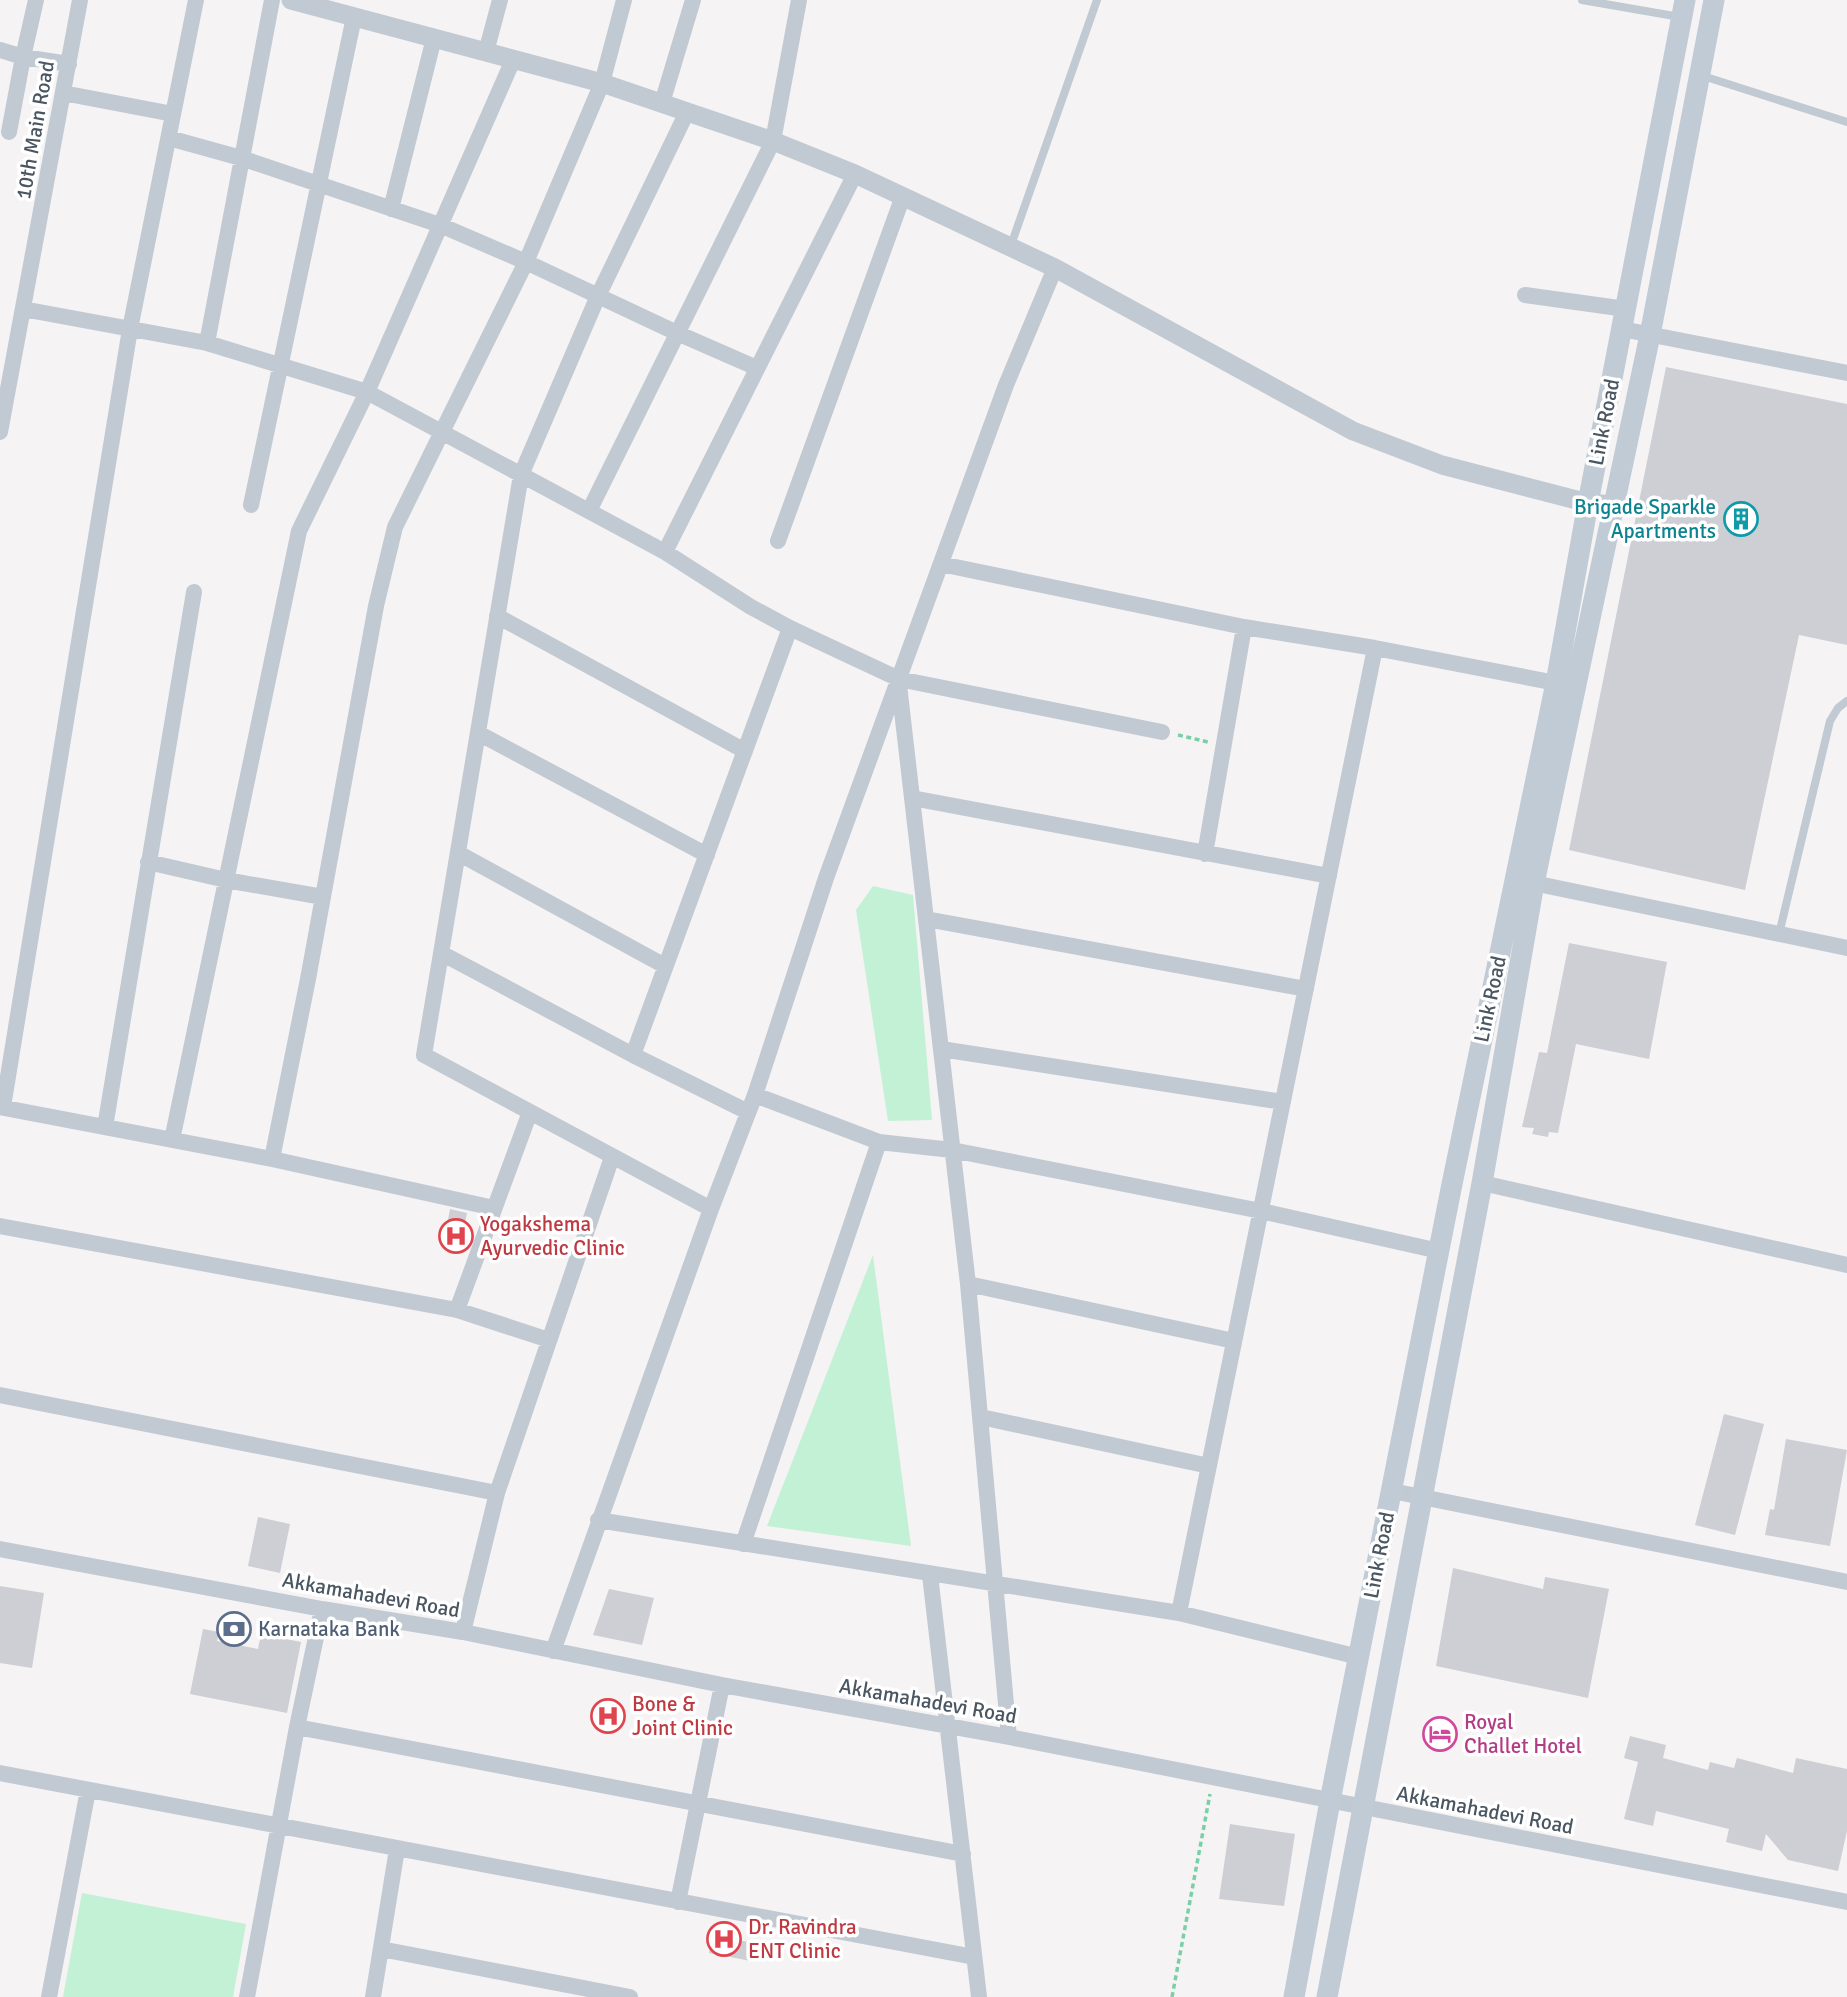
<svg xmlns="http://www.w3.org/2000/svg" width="1847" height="1997" font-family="Signika,sans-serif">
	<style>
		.green { fill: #c3f1d5 }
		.building { fill: #cdcfd5 }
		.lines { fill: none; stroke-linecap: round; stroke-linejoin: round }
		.path { stroke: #7ad0a6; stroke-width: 3.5; stroke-dasharray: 5 3.5; stroke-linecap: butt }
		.service { stroke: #c1cad2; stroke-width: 8 }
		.minor { stroke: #c1cad2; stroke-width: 16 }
		.tertiary { stroke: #c1cad2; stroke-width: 19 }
		.secondary { stroke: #c1cbd6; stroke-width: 21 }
		.labels { text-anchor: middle; stroke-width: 7; stroke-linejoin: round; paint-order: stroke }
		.street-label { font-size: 21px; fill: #4a5661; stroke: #fff }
		.culture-label { font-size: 21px; fill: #0d838f; stroke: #fff; text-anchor: end }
		.health-label { font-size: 21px; fill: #be3a42; stroke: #fff; text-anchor: start }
		.service-label { font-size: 21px; fill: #4e5e75; stroke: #fff; text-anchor: start }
		.hotel-label { font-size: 21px; fill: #b23c85; stroke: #fff; text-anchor: start }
	</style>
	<rect width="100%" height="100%" fill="#f5f3f3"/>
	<path class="green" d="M873 886 913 895 932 1120 888 1121 856 910Z
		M873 1255 911 1546 767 1526Z
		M82 1893 246 1924 233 1997H63Z"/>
	<path class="building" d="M1666 367 1847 404V645L1799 635 1745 890 1569 850Z
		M1569 943 1667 962 1649 1059 1576 1044 1558 1133 1549 1132 1548 1137 1532 1134 1534 1128 1522 1127 1539 1052 1547 1053Z
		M450 1209 467 1213 460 1250 443 1247Z
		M1724 1414 1764 1424 1735 1535 1695 1525Z
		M1786 1439 1847 1450 1830 1546 1765 1535 1770 1509 1774 1510Z
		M258 1517 290 1524 280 1573 248 1566Z
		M1453 1568 1543 1589 1545 1577 1609 1589 1588 1698 1436 1666Z
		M0 1586 44 1593 32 1668 0 1663Z
		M609 1589 654 1598 642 1645 593 1635Z
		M203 1629 219 1632 217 1641 258 1649 261 1634 301 1642 287 1713 190 1694Z
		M1630 1736 1666 1745 1663 1758 1708 1770 1710 1762 1734 1768 1737 1758 1793 1773 1796 1758 1847 1769V1831L1838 1871 1788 1860 1766 1834 1762 1851 1726 1842 1729 1829 1656 1811 1653 1826 1624 1819 1638 1762 1624 1758Z
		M1230 1824 1295 1834 1284 1906 1219 1899Z
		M714 1924 734 1927 732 1939 754 1943 751 1961 709 1953Z"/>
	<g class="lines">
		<path class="path" d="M1178 735 1208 742
			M1172 1997 1210 1794"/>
		<path class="service" d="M1582 0 1680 17
			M1700 75 1847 122
			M1010 248 1097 0
			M1779 934 1830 721 1838 708 1847 701"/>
		<path class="minor" d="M0 50 23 57 69 64
			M486 52 500 0
			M63 93 173 114
			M662 103 693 0
			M687 112 598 296 521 475 424 1055 711 1209
			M9 132 23 57 36 0
			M169 138 241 158 440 225 526 262 677 333 757 368
			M391 209 434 38
			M1525 295 1626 309
			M23 309 207 343 367 392 665 552 751 607 790 628 899 679 1162 732
			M1622 329 1847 373
			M207 343 272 0
			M0 432 80 0
			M251 505 354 17
			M589 511 773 141 799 0
			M778 541 903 196
			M665 552 855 174
			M941 564 1244 627 1375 648 1556 683
			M497 616 745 751
			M899 685 968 1284 1009 1737
			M478 733 707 855
			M912 798 1329 876
			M458 853 665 966
			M1205 854 1244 627
			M148 862 226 880 323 897
			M1524 881 1847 948
			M926 919 1306 989
			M441 953 633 1055 748 1112
			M941 1049 1283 1102
			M633 1055 790 628
			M755 1095 879 1142 952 1150 1261 1211 1439 1251
			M0 1107 272 1159 494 1208
			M3 1107 130 329 196 0
			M105 1127 194 592
			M172 1140 299 531 367 392 513 60
			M272 1159 308 979 376 606 395 527 526 262 602 83 624 0
			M1482 1183 1847 1265
			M0 1226 457 1310 549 1340
			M968 1284 1234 1341
			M457 1310 530 1112
			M0 1395 497 1493
			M981 1417 1209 1466
			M1392 1491 1847 1582
			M598 1520 1179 1613 1359 1657
			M743 1544 879 1142
			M0 1549 322 1609 463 1632 722 1685 1009 1737 1847 1902
			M930 1575 979 1997
			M1179 1613 1375 648
			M463 1632 497 1493 612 1157
			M553 1651 711 1209 755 1095 826 878 1006 385 1055 268
			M297 1727 963 1854
			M0 1773 974 1957
			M678 1902 722 1685
			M381 1949 630 1997
			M49 1997 88 1790
			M247 1997 297 1727 322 1609
			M373 1997 397 1849"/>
		<path class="tertiary" d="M291 0 602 83 773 141 855 174 1055 268 1353 431 1442 465 1588 503 1614 505"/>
		<path class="secondary" d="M1294 1997 1330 1801 1452 1184 1556 683 1588 503 1685 0
			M1327 1997 1482 1183 1534 883 1650 335 1714 0"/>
	</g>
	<defs>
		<g id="building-ring" transform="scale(1.75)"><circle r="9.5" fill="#fff" stroke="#0f9aa8" stroke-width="1.5"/><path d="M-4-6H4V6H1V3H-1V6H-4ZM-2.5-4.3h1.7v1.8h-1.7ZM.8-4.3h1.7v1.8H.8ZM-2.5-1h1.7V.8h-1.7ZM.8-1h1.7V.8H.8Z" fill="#0f9aa8"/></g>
		<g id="hospital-ring" transform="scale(1.75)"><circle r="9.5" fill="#fff" stroke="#e0444e" stroke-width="1.5"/><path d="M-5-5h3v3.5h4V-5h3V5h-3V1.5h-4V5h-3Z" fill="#e0444e"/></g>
		<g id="bank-ring" transform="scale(1.75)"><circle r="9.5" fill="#fff" stroke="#5c6f8a" stroke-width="1.5"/><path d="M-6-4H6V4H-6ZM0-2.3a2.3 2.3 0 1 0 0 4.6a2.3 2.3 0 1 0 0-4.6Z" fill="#5c6f8a"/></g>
		<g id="hotel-ring" transform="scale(1.75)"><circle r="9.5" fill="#fff" stroke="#d1479c" stroke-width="1.5"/><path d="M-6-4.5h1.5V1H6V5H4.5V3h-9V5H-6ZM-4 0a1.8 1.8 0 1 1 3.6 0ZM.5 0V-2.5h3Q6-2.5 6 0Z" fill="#d1479c"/></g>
	</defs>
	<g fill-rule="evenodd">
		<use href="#building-ring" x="1741" y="519"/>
		<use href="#hospital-ring" x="456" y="1236"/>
		<use href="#bank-ring" x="234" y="1629"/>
		<use href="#hospital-ring" x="608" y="1716"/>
		<use href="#hotel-ring" x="1440" y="1734"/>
		<use href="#hospital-ring" x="724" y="1939"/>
	</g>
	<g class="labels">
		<g class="street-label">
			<text transform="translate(35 130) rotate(-80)" y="7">10th Main Road</text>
			<text transform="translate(1604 422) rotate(-79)" y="7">Link Road</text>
			<text transform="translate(1490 999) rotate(-78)" y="7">Link Road</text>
			<text transform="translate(1379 1555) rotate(-79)" y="7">Link Road</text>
			<text transform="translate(371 1595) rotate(10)" y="7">Akkamahadevi Road</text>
			<text transform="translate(928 1701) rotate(10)" y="7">Akkamahadevi Road</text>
			<text transform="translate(1485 1810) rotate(11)" y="7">Akkamahadevi Road</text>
		</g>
		<g class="culture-label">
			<text x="1716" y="514">Brigade Sparkle<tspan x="1716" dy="24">Apartments</tspan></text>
		</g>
		<g class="health-label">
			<text x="480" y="1231">Yogakshema<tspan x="480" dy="24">Ayurvedic Clinic</tspan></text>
			<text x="632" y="1711">Bone &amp;<tspan x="632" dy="24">Joint Clinic</tspan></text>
			<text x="748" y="1934">Dr. Ravindra<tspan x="748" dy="24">ENT Clinic</tspan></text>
		</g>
		<g class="service-label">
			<text x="258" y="1636">Karnataka Bank</text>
		</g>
		<g class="hotel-label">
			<text x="1464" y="1729">Royal<tspan x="1464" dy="24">Challet Hotel</tspan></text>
		</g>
	</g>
</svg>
